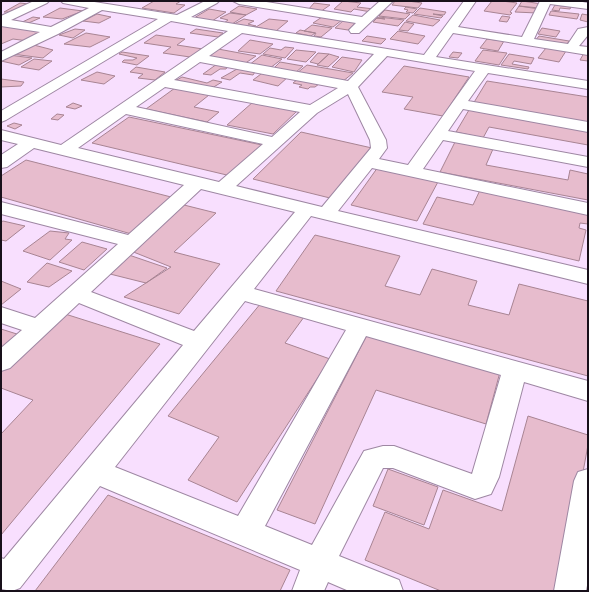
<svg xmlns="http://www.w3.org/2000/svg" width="589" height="592" font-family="'Source Serif 4',serif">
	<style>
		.building { fill: #e7bccd; stroke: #a88493 }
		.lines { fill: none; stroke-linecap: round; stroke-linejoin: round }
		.street-casing { stroke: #9e87a3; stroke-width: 2 }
		.street { fill: #fff; fill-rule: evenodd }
	</style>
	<rect width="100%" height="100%" fill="#f8dffe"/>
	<path class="building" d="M154 1H181L176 4 185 5 174 13 142 8Z
		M343 1 361 3 357 7 374 9 371 12 354 9 351 12 334 9Z
		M395 1H408L422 3 418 8 392 5Z
		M492 1H502L517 3 510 12 512 13 510 15 484 11Z
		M522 1 542 4 539 8 519 6Z
		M20 3 29 4 9 12H4Z
		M314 3 330 5 320 12 308 10Z
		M555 5 571 7 570 9 560 8 559 11 552 10Z
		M239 6 257 9 246 15 230 12Z
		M519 6 539 9 537 13 515 12Z
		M406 7 417 9 413 13 406 12 408 10 404 9Z
		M60 8 83 11 62 19 43 17Z
		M420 8 446 12 444 15 433 14 443 16 441 18 414 14Z
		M209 9 226 12 212 21 194 18Z
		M385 10 410 14 405 19 379 16Z
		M551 11 579 14 577 19 549 15Z
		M230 13 246 15 232 24 224 23 228 20 220 18Z
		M97 14 111 17 99 23 83 21Z
		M582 14 588 15V22L580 20Z
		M413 15 440 20 433 26 406 21Z
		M502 16 510 17 507 22 499 21Z
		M33 17 40 18 24 25 18 24Z
		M322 17 342 20 333 27 313 23Z
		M379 17 404 20 398 26 373 22 377 18 385 19 377 18Z
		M244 19 254 21 248 24 256 26 253 27 234 24Z
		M269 19 288 21 276 31 256 27Z
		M344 20 357 22 348 30 335 28Z
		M405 22 414 24 408 31 399 30Z
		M1 25 45 32 28 41 13 39 1 44Z
		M312 25 332 28 321 37 314 36 316 33 304 31Z
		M542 28 560 31 556 37 538 34Z
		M75 29 85 30 73 38 59 35Z
		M196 29 223 33 218 37 190 33Z
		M300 30 315 33 311 36 296 33Z
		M398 31 425 36 418 44 390 39Z
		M86 33 110 37 90 47 64 44Z
		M156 35 185 39 177 45 203 49 190 57 163 53 171 47 144 43Z
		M367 36 386 39 381 44 362 41Z
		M539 36 569 41 565 47 534 42Z
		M487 39 504 41 498 51 480 48Z
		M250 40 273 44 260 54 238 51Z
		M30 44 53 50 43 58 12 54Z
		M285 47 294 48 285 58 263 54 270 48 281 50Z
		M546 48 566 51 559 62 538 58Z
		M218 49 256 56 244 64 206 57Z
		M296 50 316 52 306 62 287 59Z
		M483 50 507 53 499 65 475 61Z
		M122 52 149 56 137 65 122 62 124 60H133L137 58 119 54Z
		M453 52 462 53 458 58 449 57Z
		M318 53 329 54 318 64 310 62Z
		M584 53 588 54V61L580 60Z
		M329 54 339 57 328 67 317 65Z
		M509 54 534 58 531 64 514 61 512 64 529 67 528 69 501 65Z
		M9 55 32 58 19 65 1 61Z
		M262 55 282 59 270 68 249 65Z
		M342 57 362 60 354 72 332 67Z
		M34 59 52 61 39 70 21 67Z
		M280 62 303 66 295 73 273 69Z
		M217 64 228 66 226 69H220L211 75 203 74Z
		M307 65 353 73 342 82 297 73Z
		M404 66 469 77 443 116 404 109 413 97 382 92Z
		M136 67 165 72 155 80 138 78 143 74 130 72Z
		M237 69 255 72 253 75 240 73 230 80 221 78Z
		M265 71 289 76 278 86 253 80Z
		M97 72 115 76 104 84 81 80Z
		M182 77 207 83 213 80 222 82 212 88 175 81Z
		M1 79 24 82 21 86 1 87Z
		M298 79 319 84 315 87H310L308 89 299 87 302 85 293 83Z
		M487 81 588 97V124L473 104Z
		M175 88 209 95 194 107 219 112 207 122 146 109Z
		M253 102 297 111 273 134 227 125Z
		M73 103 82 106 75 109 66 107Z
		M469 110 588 131V145L489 127 483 138 456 132Z
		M57 114 64 115 58 120 51 119Z
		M129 117 262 145 231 176 92 143Z
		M14 123 22 125 15 129 7 126Z
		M301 132 372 148 330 198 253 179Z
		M455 142 493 149 486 165 568 180 570 170 588 174V200L440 172Z
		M26 160 175 198 135 235 1 197V176Z
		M378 167 439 180 417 221 351 205Z
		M481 188 588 211V224L580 223 579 228 586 230 579 261 423 224 437 197 473 205Z
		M180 204 216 213 174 252 220 264 179 314 124 297 171 267 131 251Z
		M3 221 25 226 6 241 1 240V222Z
		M50 231 69 233 65 239 72 240 50 260 23 251Z
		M315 235 400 256 385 286 420 295 432 269 477 281 468 305 509 315 519 284 588 301V376L276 291Z
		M82 242 107 249 84 270 59 262Z
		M126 254 167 268 146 283 106 273Z
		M47 263 72 271 49 287 27 282Z
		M1 281 21 289 1 305Z
		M261 303 304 317 285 343 330 359 237 502 188 480 219 437 168 416Z
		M62 313 160 344 1 535V434L33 400 1 388V372Z
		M1 329 20 335 1 354Z
		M367 335 500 372 486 424 376 390 315 524 277 510Z
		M528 416 588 435V445L561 591H441L365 560 385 512 429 529 443 490 502 511Z
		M388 469 438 487 424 525 373 506Z
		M108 495 290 570 280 591H35Z"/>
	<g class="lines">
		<g class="street-casing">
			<path id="street" d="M34 1H49L47 3 11 20 51 27 89 8 63 3 61 1H88L177 15 205 1H219L217 3 191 17 424 55 464 1H476L458 27 522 37 540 1H577L588 3V9L550 4 534 39 568 44 578 29 588 27V35L579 46 588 47V55L453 33 436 57 588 81V89L488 73 468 101 588 122V132L463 109 448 131 588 157V167L443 140 423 169 588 203V215L372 168 338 211 588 270V284L311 216 254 289 588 381V401L524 382 499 477 491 494 475 499 393 468H383L339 556 399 580 403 591H349L328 582 324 591H292L300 570 100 486 20 588 12 591 1 589V558L4 559 183 345 79 303 10 368 1 371V348L22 330 1 323V307L35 318 118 244 1 214V202L128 235 184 185 34 148 7 167 1 168V155L18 144 1 140V130L61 145 228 31 171 21 6 120 1 122V111L158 19 102 10 58 34 1 61V52L40 32 1 26V16ZM242 33 374 54 348 81 209 56ZM387 56 475 71 408 165 379 159 387 148 386 140 358 87ZM200 62 338 88 310 105 174 80ZM165 87 300 112 272 137 136 107ZM348 94 370 140 371 148 322 207 236 186 317 113ZM126 114 263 144 219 182 78 148ZM201 189 295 212 194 331 91 292ZM245 301 346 330 238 516 115 467ZM366 336 501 375 472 474 394 446H383L364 451 312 545 265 526Z
				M233 1H260L362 17 380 1H393L359 33H351L349 30 356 23 239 4Z
				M588 469V580L586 591H554L574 481 578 472Z"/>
		</g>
		<use href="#street" class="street"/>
	</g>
	<rect width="589" height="592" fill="none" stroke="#18101a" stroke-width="4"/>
</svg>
